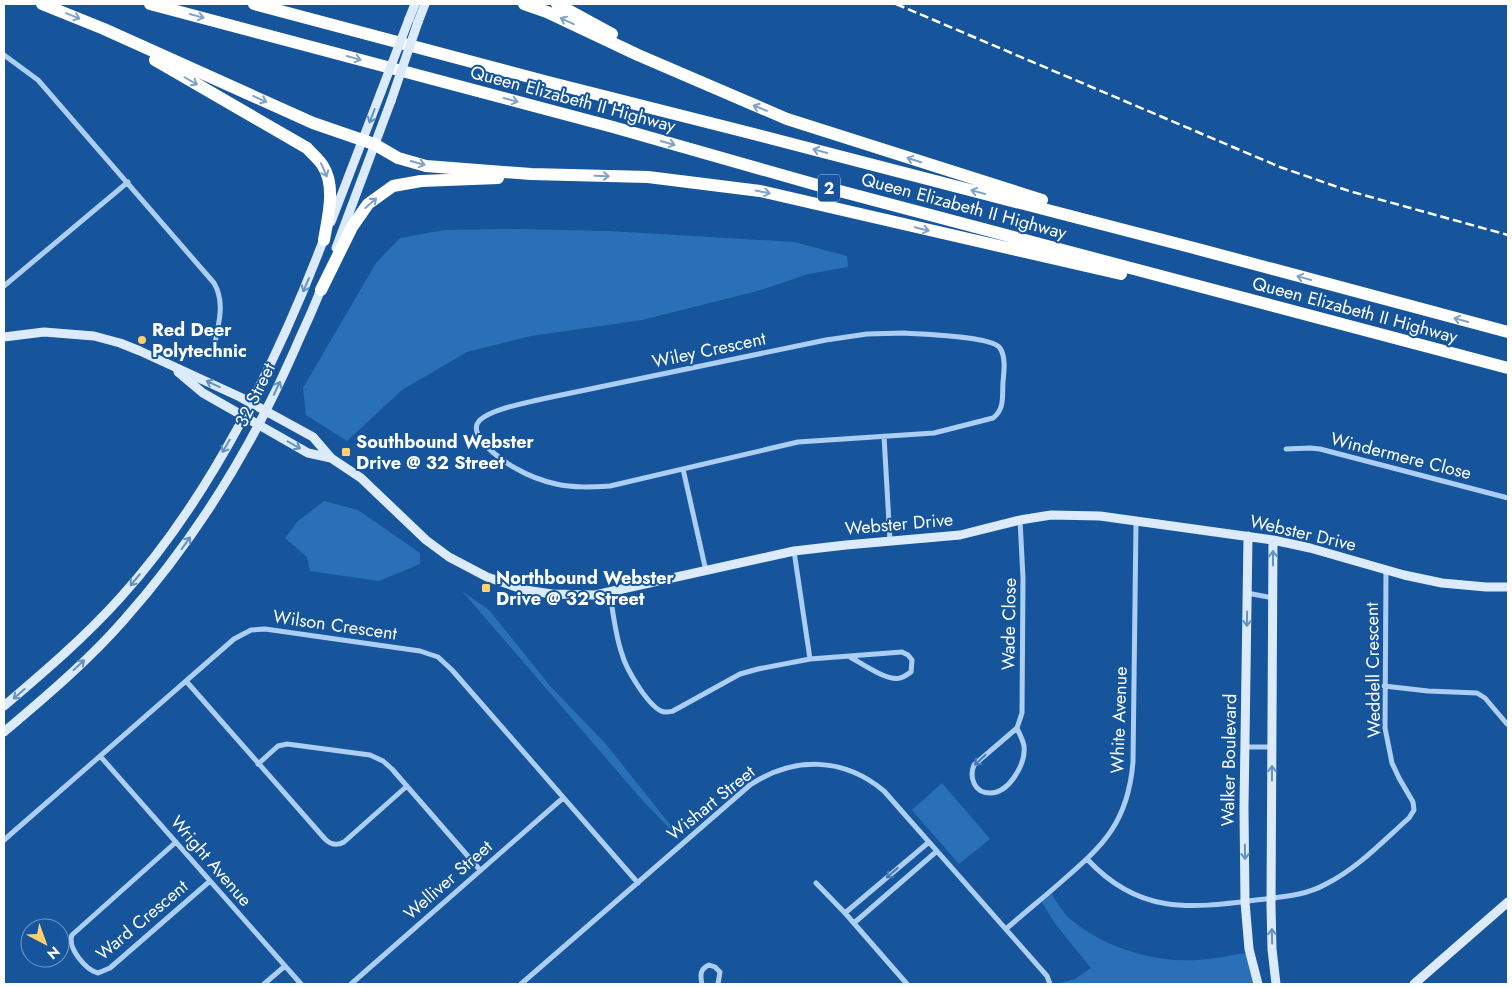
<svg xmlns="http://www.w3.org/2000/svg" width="1512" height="988" font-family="Jost,sans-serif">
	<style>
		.green { fill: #2970b9 }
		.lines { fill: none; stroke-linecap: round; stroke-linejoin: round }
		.street { stroke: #accef3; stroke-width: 5 }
		.secondary { stroke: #dbebfc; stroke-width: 9 }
		.highway { stroke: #fff; stroke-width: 12 }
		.rail { stroke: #fff; stroke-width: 2.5; stroke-dasharray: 9 4; stroke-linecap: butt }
		.secondary-bridge { stroke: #dbebfc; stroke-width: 9 }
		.oneway { stroke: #7fa2c9 }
		.oneway2 { stroke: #6591c2 }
		.oneway3 { stroke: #4379b6 }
		.poi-dot { fill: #ffd06d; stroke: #16559c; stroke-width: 2 }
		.labels { text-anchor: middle; stroke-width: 4; stroke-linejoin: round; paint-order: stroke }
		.shield { fill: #16559c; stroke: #b9cce1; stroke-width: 1 }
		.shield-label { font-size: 16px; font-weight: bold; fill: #fff }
		.street-label { font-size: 18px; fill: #fff; stroke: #16559c }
		.poi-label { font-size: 18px; font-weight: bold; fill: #fff; stroke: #16559c; text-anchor: start }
	</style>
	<rect width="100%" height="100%" fill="#16559c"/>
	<path class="green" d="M517 229 609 231 794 242 847 256 848 267 808 274 761 290 642 320 531 336 467 352 402 390 347 441 306 415 303 388 376 263 400 238 445 230Z
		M324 501 358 510 420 553V564L379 581 310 571 307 557 285 538 298 521Z
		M462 591 489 610 551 687 605 743 676 832 674 833 643 801Z
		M942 783 990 839 959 864 912 810Z
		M1051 893C1056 901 1062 911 1069 918 1102 947 1154 963 1198 960 1214 959 1231 955 1248 953L1254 984H1057L1075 979 1091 968 1056 925 1041 901Z"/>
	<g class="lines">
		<path class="street" d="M4 55 38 80 214 283C225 302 219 322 215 343
			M4 286 128 182
			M904 333C921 334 992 336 1000 348 1006 357 1004 372 1003 382 1002 396 1005 409 993 418L934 433 798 442 610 486C592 487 574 488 556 484 543 481 529 476 517 469 505 463 464 435 480 420 491 409 526 403 542 399L826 340 867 334Z
			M884 436 890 541
			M1286 449 1310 448 1320 449 1508 498
			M683 469 706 571
			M794 551 810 659
			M610 592C613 613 615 634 622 654 626 669 647 704 661 711 665 713 668 712 673 711L740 674 758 669 810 659 902 652 908 655 912 660 911 672C908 674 904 677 900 678 888 682 861 663 850 657
			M1247 593 1273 598
			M186 681 325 839C331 845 337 846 344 842L407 786
			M1384 686 1428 691 1477 693 1485 698 1507 724
			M1017 728C1019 733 1023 740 1024 746 1026 764 1009 793 990 793 974 793 969 777 974 765L1017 728 1022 713 1023 578 1020 520
			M1246 747H1272
			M100 756 301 984
			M258 764 278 746 287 744 370 755 383 761 392 769 480 870
			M4 840 234 639 251 630 265 629 420 651 438 657 452 670 638 883
			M176 842 72 935C67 948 86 970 98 973L110 968 210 881
			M1087 859C1138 914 1188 909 1256 900 1280 897 1305 896 1326 884 1358 868 1383 841 1409 818L1414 810 1413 802 1399 778 1392 763 1385 728 1386 570
			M816 883 845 913 907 984
			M845 913 929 842
			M854 923 937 851
			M1006 929C1024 913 1043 898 1061 882 1104 845 1128 822 1133 762L1136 521
			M264 984 285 966
			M351 984 563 798
			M521 984 750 785C794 756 843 757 884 791L1047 976 1050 984
			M702 984C700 975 700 969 709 965L715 967 720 972 718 984"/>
		<path class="secondary" d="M409 19 415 4
			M418 22 425 4
			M331 222 381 92
			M336 248 391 101
			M4 337 44 332 94 336 120 343 140 351 240 397 313 437 331 458 361 478 426 540 449 557 487 577 525 590 552 594 595 595 794 551 846 545 960 535 1020 520 1051 515 1100 516 1273 540 1310 548 1404 575 1442 583 1486 587H1508
			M178 372 203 393 308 453 331 458
			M1248 536 1244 808 1245 902 1249 949 1258 984
			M1273 540 1271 906 1272 949 1276 984
			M4 706C44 672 85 637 120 598 210 499 278 360 325 236
			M4 732C45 697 87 662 123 621 196 539 251 450 295 349 304 328 314 308 322 286
			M1414 984 1508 902"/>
		<path class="highway" d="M42 4 104 29 313 123 374 144 398 158 426 166 531 174 648 177 760 191 1121 274
			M150 4 613 127 817 185 1508 368
			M254 4 548 82 746 132 1194 248 1508 332
			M524 4 547 12 638 55 787 119 1042 200
			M557 4 612 34
			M155 60 307 148C312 154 319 159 323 166 336 186 328 217 324 240
			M321 290 352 227 368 204 393 186 421 181 498 178"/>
		<path class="rail" d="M896 4 1280 167 1349 191 1508 235"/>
		<path class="secondary-bridge" d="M381 92 409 19
			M391 101 418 22"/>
	</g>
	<defs><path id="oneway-shaft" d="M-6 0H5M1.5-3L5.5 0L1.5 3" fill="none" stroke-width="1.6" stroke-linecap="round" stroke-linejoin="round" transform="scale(1.25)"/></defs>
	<g class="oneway">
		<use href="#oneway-shaft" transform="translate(73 16) rotate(22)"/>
		<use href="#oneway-shaft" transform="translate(197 16) rotate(15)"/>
		<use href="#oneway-shaft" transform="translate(567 21) rotate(-155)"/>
		<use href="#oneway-shaft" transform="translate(354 58) rotate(15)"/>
		<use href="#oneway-shaft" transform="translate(191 81) rotate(30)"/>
		<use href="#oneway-shaft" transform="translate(260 99) rotate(24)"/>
		<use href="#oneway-shaft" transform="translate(511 100) rotate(15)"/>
		<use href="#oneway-shaft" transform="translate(760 108) rotate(-158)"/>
		<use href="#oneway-shaft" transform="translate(668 143) rotate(16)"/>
		<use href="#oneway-shaft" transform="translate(820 151) rotate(-165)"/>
		<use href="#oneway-shaft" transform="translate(914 160) rotate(-162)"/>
		<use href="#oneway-shaft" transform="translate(418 163) rotate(16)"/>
		<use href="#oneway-shaft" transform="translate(324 170) rotate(66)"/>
		<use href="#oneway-shaft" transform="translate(602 176) rotate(2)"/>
		<use href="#oneway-shaft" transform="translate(763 192) rotate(11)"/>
		<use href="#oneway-shaft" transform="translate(978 192) rotate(-165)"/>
		<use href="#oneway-shaft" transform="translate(371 203) rotate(-42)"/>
		<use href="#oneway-shaft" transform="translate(922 229) rotate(13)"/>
		<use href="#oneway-shaft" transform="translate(1304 278) rotate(-165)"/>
		<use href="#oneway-shaft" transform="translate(1461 320) rotate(-165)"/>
	</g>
	<g class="oneway2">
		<use href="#oneway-shaft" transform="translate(372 116) rotate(111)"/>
		<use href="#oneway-shaft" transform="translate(306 285) rotate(114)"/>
		<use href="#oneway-shaft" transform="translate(213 384) rotate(-155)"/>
		<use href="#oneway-shaft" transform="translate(277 388) rotate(-65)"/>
		<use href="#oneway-shaft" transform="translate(294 445) rotate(30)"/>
		<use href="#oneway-shaft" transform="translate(226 446) rotate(120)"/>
		<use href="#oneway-shaft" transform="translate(186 543) rotate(-54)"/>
		<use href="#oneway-shaft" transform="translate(1273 558) rotate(-90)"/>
		<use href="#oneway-shaft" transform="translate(135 580) rotate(130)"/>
		<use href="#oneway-shaft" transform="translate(1247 619) rotate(91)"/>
		<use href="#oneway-shaft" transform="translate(79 665) rotate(-43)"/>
		<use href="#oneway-shaft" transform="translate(19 694) rotate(139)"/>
		<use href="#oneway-shaft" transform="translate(1272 773) rotate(-90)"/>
		<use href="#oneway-shaft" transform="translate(1245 852) rotate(89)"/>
		<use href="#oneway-shaft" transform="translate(1272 936) rotate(-91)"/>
	</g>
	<g class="oneway3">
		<use href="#oneway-shaft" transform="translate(980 760) rotate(137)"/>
		<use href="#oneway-shaft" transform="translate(892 873) rotate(139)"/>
	</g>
	<g class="poi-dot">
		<circle cx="142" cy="340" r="5"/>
		<rect x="341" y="447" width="10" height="10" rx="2.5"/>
		<rect x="481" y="583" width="10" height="10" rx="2.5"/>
	</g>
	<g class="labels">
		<rect class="shield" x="818" y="174.5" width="22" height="27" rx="4"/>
		<g class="shield-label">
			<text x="829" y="194">2</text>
		</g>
		<g class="street-label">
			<text transform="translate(573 99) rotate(15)" y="6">Queen Elizabeth II Highway</text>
			<text transform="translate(964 206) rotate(15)" y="6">Queen Elizabeth II Highway</text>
			<text transform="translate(1355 310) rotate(15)" y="6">Queen Elizabeth II Highway</text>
			<text transform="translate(709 350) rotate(-12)" y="6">Wiley Crescent</text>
			<text transform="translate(255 395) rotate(-64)" y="6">32 Street</text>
			<text transform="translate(1401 456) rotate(14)" y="6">Windermere Close</text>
			<text transform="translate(899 524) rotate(-5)" y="6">Webster Drive</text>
			<text transform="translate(1303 533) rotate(13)" y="6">Webster Drive</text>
			<text transform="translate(1009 624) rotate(-89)" y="6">Wade Close</text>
			<text transform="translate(335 625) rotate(8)" y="6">Wilson Crescent</text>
			<text transform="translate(1373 670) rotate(-91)" y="6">Weddell Crescent</text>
			<text transform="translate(1119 720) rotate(-88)" y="6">White Avenue</text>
			<text transform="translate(1229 760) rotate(-89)" y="6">Walker Boulevard</text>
			<text transform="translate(711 803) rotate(-39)" y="6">Wishart Street</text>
			<text transform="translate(211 861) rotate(49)" y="6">Wright Avenue</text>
			<text transform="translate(448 880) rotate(-41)" y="6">Welliver Street</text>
			<text transform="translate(142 920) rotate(-40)" y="6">Ward Crescent</text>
		</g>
		<g class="poi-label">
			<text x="152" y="336">Red Deer<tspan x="152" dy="21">Polytechnic</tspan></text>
			<text x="356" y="448">Southbound Webster<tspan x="356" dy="21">Drive @ 32 Street</tspan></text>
			<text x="496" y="584">Northbound Webster<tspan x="496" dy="21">Drive @ 32 Street</tspan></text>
		</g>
	</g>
	<rect width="1512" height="988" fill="none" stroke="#ffffff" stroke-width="10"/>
	<g transform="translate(45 943) rotate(139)"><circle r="24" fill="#16559c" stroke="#7399c4"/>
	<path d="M0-4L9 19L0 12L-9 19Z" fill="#ffd06d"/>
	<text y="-8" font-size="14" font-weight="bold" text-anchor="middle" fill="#ffffff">N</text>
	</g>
</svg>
